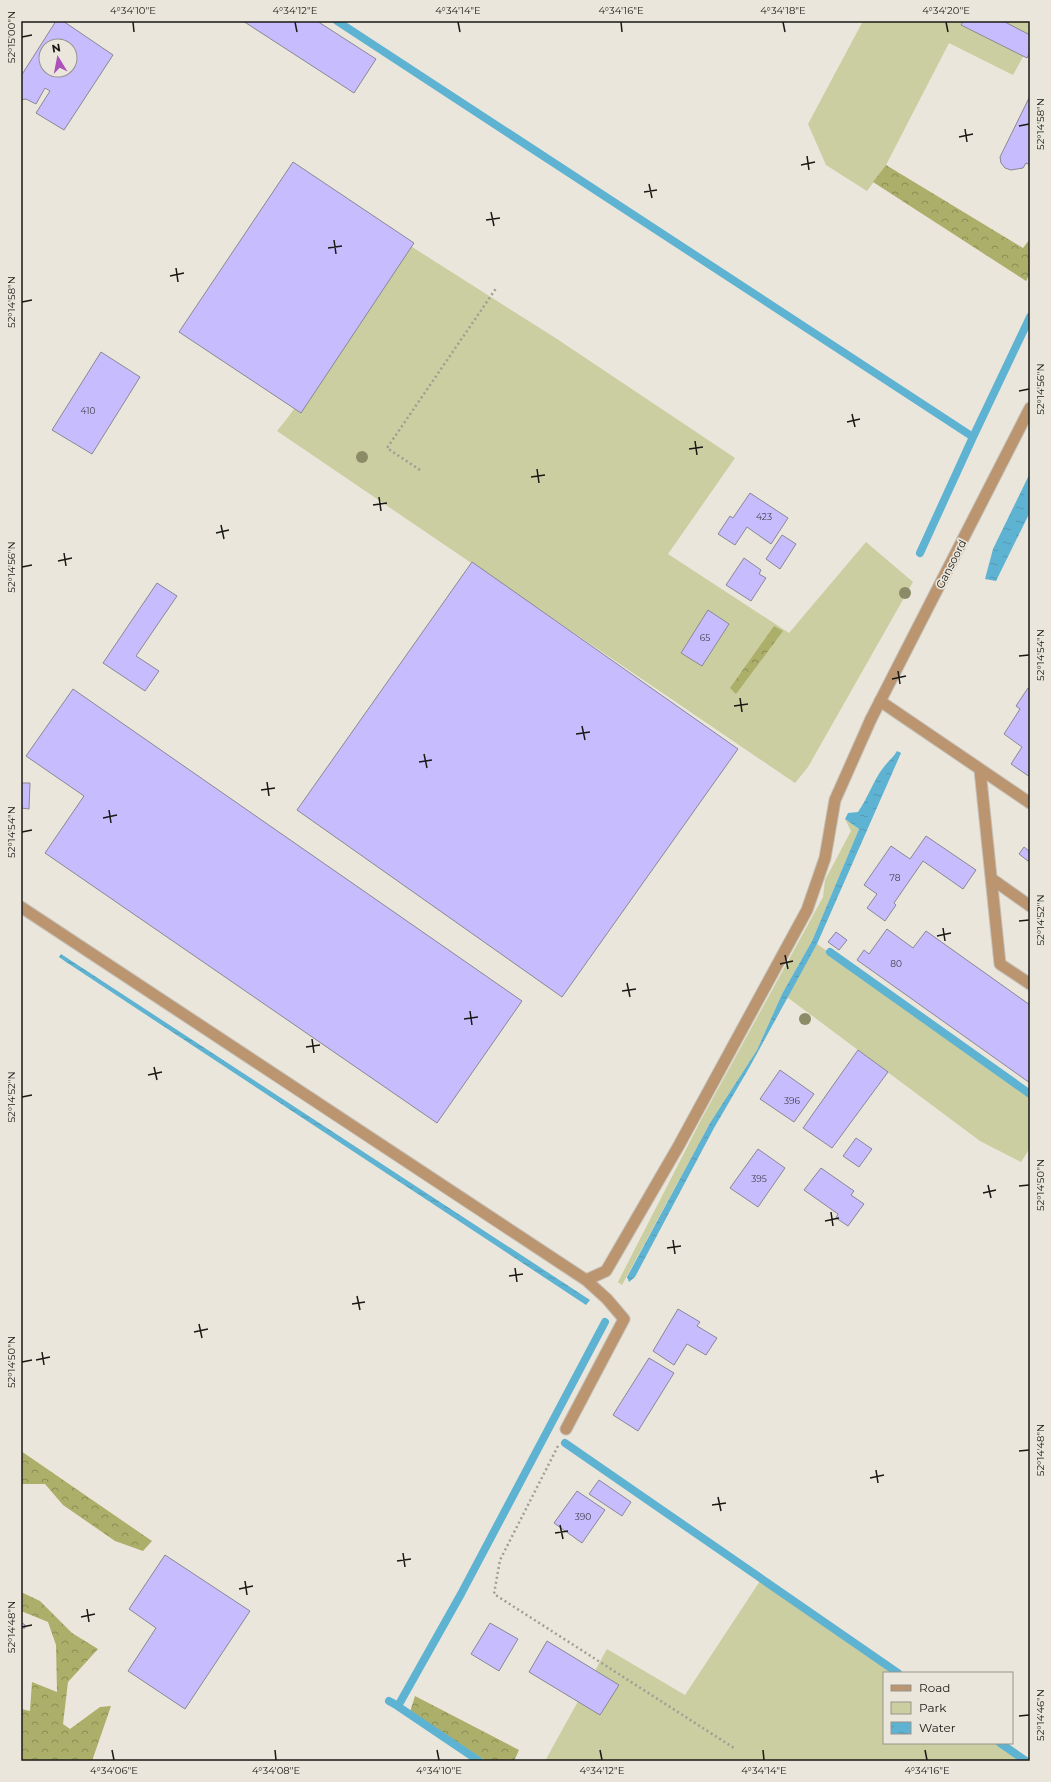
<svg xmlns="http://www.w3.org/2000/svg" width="1051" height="1782" font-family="Montserrat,sans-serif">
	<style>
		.green { fill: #cacea0 }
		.forest { fill: url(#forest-crowns) }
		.water { fill: url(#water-ripples) }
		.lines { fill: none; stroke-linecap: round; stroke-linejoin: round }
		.stream { stroke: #5fb3d2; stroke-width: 8 }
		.building { fill: #c7bcfe; stroke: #898893; fill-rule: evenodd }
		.service-casing { stroke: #c5c1b7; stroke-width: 13 }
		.minor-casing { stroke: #c5c1b7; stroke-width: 13 }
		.path { stroke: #a09d95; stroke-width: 2.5; stroke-dasharray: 2 3; stroke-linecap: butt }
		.service { stroke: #bb9470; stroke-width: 11 }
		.minor { stroke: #bb9470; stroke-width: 11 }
		.tree { fill: #8c8b68 }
		.ticks { fill: none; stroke: #1a1915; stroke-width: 1.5 }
		.labels { text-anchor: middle; stroke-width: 3.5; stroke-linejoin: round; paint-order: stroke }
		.number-label { font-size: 9px; fill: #45424f }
		.street-label { font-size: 11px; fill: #1a1915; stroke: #eae6db }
		.neatline { fill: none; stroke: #1a1915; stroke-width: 1.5 }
		.ticks-label { font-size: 10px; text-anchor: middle; fill: #1a1915 }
	</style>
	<defs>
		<pattern id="forest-crowns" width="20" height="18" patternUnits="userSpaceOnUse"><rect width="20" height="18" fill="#abaf69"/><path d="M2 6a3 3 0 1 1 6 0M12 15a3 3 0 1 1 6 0" fill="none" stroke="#8a8e55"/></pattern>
		<pattern id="water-ripples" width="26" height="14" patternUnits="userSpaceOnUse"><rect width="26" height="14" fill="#5fb3d2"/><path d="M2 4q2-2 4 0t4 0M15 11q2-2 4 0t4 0" fill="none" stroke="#5299b3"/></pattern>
	</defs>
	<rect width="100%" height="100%" fill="#eae6db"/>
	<path class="green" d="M863 21H1030V44L1013 75 949 43 886 165 867 191 826 165 808 124Z
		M409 245 557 339 735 458 668 554 789 633 866 542 913 582 808 767 795 783 277 431 289 416Z
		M845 819 859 829 812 941 782 994 757 1050 710 1123 622 1285 618 1282 702 1118 823 897 825 880 851 831Z
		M817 944 1030 1095V1148L1021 1162 980 1141 787 997Z
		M760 1581 894 1673H884V1743H996L1023 1761H545L607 1649 685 1695Z"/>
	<path class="forest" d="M886 165 1023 248 1030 239V274L1026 281 873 182Z
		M774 626 783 631 736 694 730 688Z
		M21 1451 152 1541 143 1551 115 1541 63 1505 45 1484H21Z
		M21 1592 40 1601 72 1633 98 1649 68 1682 63 1724 70 1729 100 1707 111 1706 92 1761H21V1709L30 1711 32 1682 57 1692 56 1645 48 1622 21 1611Z
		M415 1696 519 1750 514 1761H486L410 1712Z"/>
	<path class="water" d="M1030 473V512L996 581 985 579 993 549Z
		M897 751 901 753 817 944 749 1068 714 1128 635 1277 629 1282 627 1277 710 1123 757 1050 782 994 812 941 859 829 845 819 848 813 858 812C868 798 873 781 883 768 887 762 893 758 897 751Z
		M61 954 590 1300 586 1305 66 962 59 957Z"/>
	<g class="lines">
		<path class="stream" d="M337 21 973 437
			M920 553 973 437 1030 317
			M830 952 1030 1094
			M565 1443 898 1673
			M389 1701 398 1706 461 1594 605 1322
			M393 1703 479 1761
			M1000 1743 1026 1761"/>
	</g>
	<path class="building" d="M56 21H63L113 55 64 130 36 113 50 91 45 88 36 104 26 99 21 100V76ZM46 46H70V70H46Z
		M243 21H317L376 59 354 93Z
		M963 21H1003L1030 35V52L1027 58 961 25Z
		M1030 96V165L1026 163 1023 168 1011 170 1005 168 1001 163 1000 157Z
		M293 162 414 243 301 413 179 332Z
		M101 352 140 377 92 454 52 430Z
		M750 493 788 518 771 544 747 527 735 545 718 534 730 516 733 518Z
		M782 535 796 544 780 569 766 559Z
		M744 558 761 570 759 574 766 578 751 601 726 585Z
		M472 562 738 749 562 997 297 810Z
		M157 583 177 596 136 656 159 671 145 691 103 663Z
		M708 610 729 624 702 666 681 653Z
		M1028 688 1030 689V777L1011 764 1022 747 1004 734 1020 709 1016 706Z
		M73 689 522 1001 437 1123 45 853 84 796 26 756Z
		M21 783H30L29 809 21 808Z
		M926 836 976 870 963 889 923 861 894 903 896 905 885 921 867 908 877 894 864 885 891 846 910 859Z
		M1024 847 1030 852V858L1028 861 1019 854Z
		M887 929 913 948 926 931 1030 1005V1083L857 960 864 950 869 954Z
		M836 932 847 940 839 950 828 942Z
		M858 1050 888 1072 832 1148 803 1128Z
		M780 1070 814 1094 794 1122 760 1099Z
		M856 1138 872 1149 859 1167 843 1156Z
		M758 1149 785 1168 758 1207 730 1188Z
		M821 1168 854 1191 851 1195 864 1204 848 1226 836 1218 838 1214 804 1190Z
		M678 1309 700 1322 697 1326 717 1338 706 1355 687 1344 674 1365 653 1351Z
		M649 1358 674 1373 638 1431 613 1415Z
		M599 1480 631 1502 622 1516 589 1494Z
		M577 1491 605 1510 582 1543 554 1523Z
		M165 1555 250 1611 185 1709 128 1671 156 1628 129 1609Z
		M21 1622 25 1625V1628H21Z
		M490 1623 518 1639 499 1671 471 1654Z
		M547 1641 619 1685 600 1715 529 1672Z"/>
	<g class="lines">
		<g class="service-casing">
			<path id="service" d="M880 701 1030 803
				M980 770 1000 964 1030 984
				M992 879 1030 906
				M21 907 586 1280 607 1299 624 1319 566 1429
				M586 1280 606 1271 678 1147 807 910 825 858 835 800 871 719"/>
		</g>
		<g class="minor-casing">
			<path id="minor" d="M871 719 1030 408"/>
		</g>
		<path class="path" d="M420 470 387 448 497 287
			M558 1446 500 1560 494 1594 734 1748"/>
		<use href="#service" class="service"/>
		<use href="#minor" class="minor"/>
	</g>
	<g class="tree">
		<circle cx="362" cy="457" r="6"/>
		<circle cx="905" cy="593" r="6"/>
		<circle cx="805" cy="1019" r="6"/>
	</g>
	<path class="ticks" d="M133 22 134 32M295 22 297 32M458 22 460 32M621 22 622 32M783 22 785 32M946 22 948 32M22 37 32 35M1019 126 1029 124M965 129 967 142M959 137 973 134M807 156 809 170M801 165 815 162M649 184 652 198M644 192 657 190M491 212 494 226M486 220 500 218M334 240 336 254M328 248 342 246M176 268 178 282M170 276 184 273M22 302 32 300M1019 391 1029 389M852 414 855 427M847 422 860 419M695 441 697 455M689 449 703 447M537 469 539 483M531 477 545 475M379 497 381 511M373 505 387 503M221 525 224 539M216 533 229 530M64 553 66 566M58 561 72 558M22 567 32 565M1019 656 1029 655M898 671 900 684M892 679 906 676M740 698 742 712M734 706 748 704M582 726 585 740M576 734 590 732M424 754 427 768M419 762 432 760M267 782 269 796M261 790 275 788M109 810 111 823M103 818 117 815M22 832 32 830M1019 921 1029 920M943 928 945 941M937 936 951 933M785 955 788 969M780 964 793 961M627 983 630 997M622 991 636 989M470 1011 472 1025M464 1019 478 1017M312 1039 314 1053M306 1047 320 1045M154 1067 157 1080M148 1075 162 1072M22 1097 32 1095M988 1185 991 1198M1019 1186 1029 1185M983 1193 996 1190M831 1212 833 1226M825 1221 839 1218M673 1240 675 1254M667 1248 681 1246M515 1268 517 1282M509 1276 523 1274M357 1296 360 1310M352 1304 365 1302M199 1324 202 1338M194 1332 208 1329M42 1352 44 1365M36 1360 50 1357M22 1362 32 1360M1019 1451 1029 1450M876 1470 878 1483M870 1478 884 1475M718 1497 721 1511M712 1505 726 1503M560 1525 563 1539M555 1533 568 1531M403 1553 405 1567M397 1561 411 1559M245 1581 247 1595M239 1589 253 1586M87 1609 89 1622M81 1617 95 1614M22 1627 32 1625M1019 1716 1029 1715M112 1750 114 1760M275 1750 276 1760M437 1750 439 1760M600 1750 602 1760M763 1750 764 1760M925 1750 927 1760"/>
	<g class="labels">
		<g class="number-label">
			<text x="88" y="414">410</text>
			<text x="764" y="520">423</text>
			<text x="705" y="641">65</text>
			<text x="895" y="881">78</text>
			<text x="896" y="967">80</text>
			<text x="792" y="1104">396</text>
			<text x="759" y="1182">395</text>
			<text x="583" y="1520">390</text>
		</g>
		<g class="street-label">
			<text transform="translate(951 564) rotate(-63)" y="4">Gansoord</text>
		</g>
	</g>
	<rect width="1051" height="1782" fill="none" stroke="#eae6db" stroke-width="44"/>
	<rect x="883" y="1672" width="130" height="72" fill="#eae6db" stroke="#97948c"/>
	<rect x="891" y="1685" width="20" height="6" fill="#bb9470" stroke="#97948c"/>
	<text x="919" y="1692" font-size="12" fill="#1a1915">Road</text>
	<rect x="891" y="1702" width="20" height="12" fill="#cacea0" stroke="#97948c"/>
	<text x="919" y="1712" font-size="12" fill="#1a1915">Park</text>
	<rect x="891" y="1722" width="20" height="12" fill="url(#water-ripples)" stroke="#97948c"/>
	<text x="919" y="1732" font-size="12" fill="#1a1915">Water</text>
	<g transform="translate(58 58) rotate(350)"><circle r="19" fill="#eae6db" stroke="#97948c"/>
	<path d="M0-3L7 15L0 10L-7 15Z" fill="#ac50ba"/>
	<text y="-6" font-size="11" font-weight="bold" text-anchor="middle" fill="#1a1915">N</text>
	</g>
	<rect x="22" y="22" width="1007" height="1738" class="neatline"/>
	<g class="ticks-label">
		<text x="133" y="14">4°34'10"E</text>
		<text x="295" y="14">4°34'12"E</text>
		<text x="458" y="14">4°34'14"E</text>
		<text x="621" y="14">4°34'16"E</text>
		<text x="783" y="14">4°34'18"E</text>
		<text x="946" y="14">4°34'20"E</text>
		<text transform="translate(11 37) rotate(-90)" y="4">52°15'00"N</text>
		<text transform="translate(1040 124) rotate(-90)" y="4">52°14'58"N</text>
		<text transform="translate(11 302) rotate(-90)" y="4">52°14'58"N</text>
		<text transform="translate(1040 389) rotate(-90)" y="4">52°14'56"N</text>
		<text transform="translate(11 567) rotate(-90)" y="4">52°14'56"N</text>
		<text transform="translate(1040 655) rotate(-90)" y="4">52°14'54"N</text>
		<text transform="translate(11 832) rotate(-90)" y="4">52°14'54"N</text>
		<text transform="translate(1040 920) rotate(-90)" y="4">52°14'52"N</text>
		<text transform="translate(11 1097) rotate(-90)" y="4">52°14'52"N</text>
		<text transform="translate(1040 1185) rotate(-90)" y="4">52°14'50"N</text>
		<text transform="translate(11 1362) rotate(-90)" y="4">52°14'50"N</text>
		<text transform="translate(1040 1450) rotate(-90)" y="4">52°14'48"N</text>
		<text transform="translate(11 1627) rotate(-90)" y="4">52°14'48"N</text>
		<text transform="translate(1040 1715) rotate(-90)" y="4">52°14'46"N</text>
		<text x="114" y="1774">4°34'06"E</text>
		<text x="276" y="1774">4°34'08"E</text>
		<text x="439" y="1774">4°34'10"E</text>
		<text x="602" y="1774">4°34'12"E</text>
		<text x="764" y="1774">4°34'14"E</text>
		<text x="927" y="1774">4°34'16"E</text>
	</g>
</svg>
